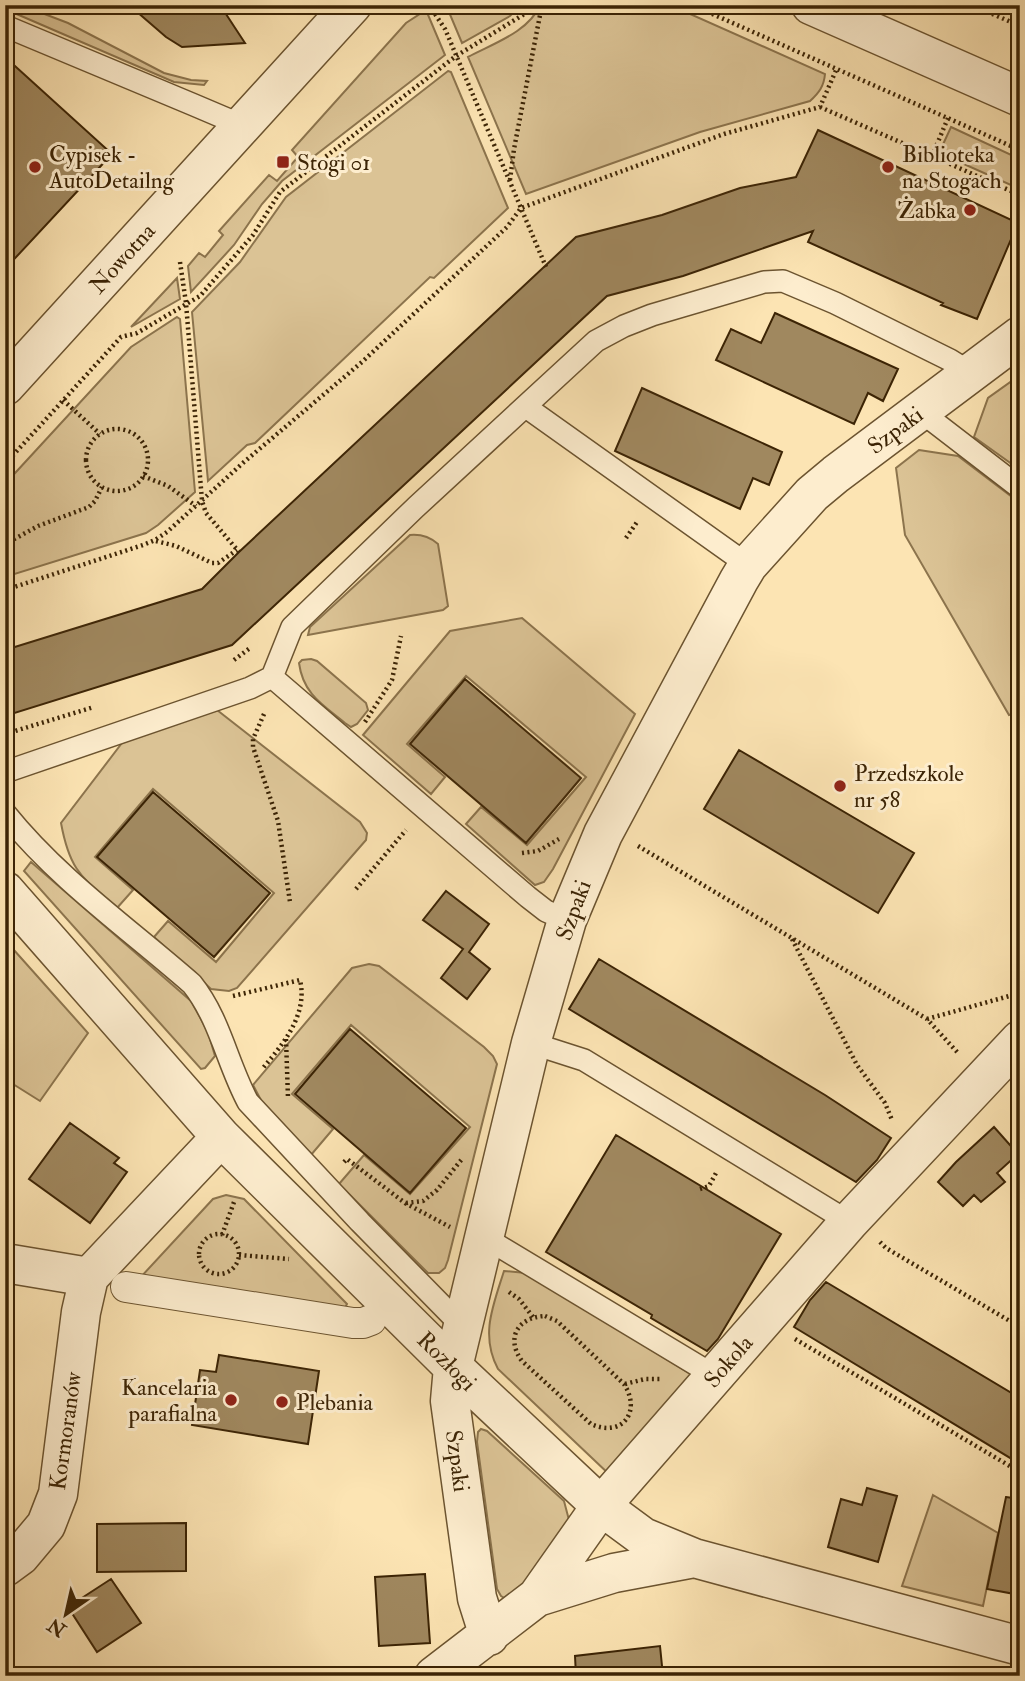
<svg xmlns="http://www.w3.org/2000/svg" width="1025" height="1681" font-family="'IM FELL Double Pica',serif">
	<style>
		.green { fill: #dbc395; stroke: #8c744d; stroke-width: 2 }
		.building { fill: #a0885f; stroke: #3c2405; stroke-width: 2 }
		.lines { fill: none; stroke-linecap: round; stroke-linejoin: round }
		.service-casing { stroke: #6c5430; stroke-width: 24 }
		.pedestrian-casing { stroke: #6c5430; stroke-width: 32 }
		.minor-casing { stroke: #6c5430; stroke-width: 41 }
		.tertiary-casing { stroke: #6c5430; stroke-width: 41 }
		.path { stroke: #3c2405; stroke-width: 4.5; stroke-dasharray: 2 3.5; stroke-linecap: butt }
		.service { stroke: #fdedce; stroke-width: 21 }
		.pedestrian { stroke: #fdedce; stroke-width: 30 }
		.minor { stroke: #fdedce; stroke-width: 38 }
		.tertiary { stroke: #fdedce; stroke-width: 38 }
		.poi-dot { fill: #8f2418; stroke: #fdedce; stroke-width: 2.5 }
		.labels { text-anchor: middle; stroke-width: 6; stroke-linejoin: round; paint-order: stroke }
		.poi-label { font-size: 23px; fill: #3c2405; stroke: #fdedce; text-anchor: start }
		.street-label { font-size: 23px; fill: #3c2405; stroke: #fdedce }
	</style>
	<rect width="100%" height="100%" fill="#fce4b3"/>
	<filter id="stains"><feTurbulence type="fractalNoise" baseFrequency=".00286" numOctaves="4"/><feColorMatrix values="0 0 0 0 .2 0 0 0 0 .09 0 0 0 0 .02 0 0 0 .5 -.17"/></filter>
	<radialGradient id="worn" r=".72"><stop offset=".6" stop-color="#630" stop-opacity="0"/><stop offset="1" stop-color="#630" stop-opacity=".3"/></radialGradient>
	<path class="green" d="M5 5H21L68 23 164 73 191 80 207 81 204 85 174 82 5 9Z
		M446 5H521L510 16 462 43Z
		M540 5H670L825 74C824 86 819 93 810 101L700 132 526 194 468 57C492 44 529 32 540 5Z
		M426 10 445 55 282 181 262 204 234 245 191 292 188 266 199 253 205 257 223 235 219 231 269 175 277 181 298 157 292 150 406 23Z
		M448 71 451 72 508 208 434 278 430 277 255 443 247 445 208 481 192 312 240 262 286 197Z
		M951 127 1020 159V189L939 153Z
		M177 278 180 299 131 327Z
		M177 317 180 319 195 492 158 525 146 533 5 577V484L131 347Z
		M1020 375V470L974 437 988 398Z
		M919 450 958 456 1020 503V555L1018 558 1020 563V712L1009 715 905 535 896 468Z
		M410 535C421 534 430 537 438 544L448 606 443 610 308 635 310 627Z
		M522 618 635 714 553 869 544 882 535 885 466 824 481 807 527 845 586 777 466 676 407 744 445 777 431 794 363 735 450 631Z
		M311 659 317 661 366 703 368 710 357 724 351 727 345 723C323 705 303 694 299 663L302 660Z
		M217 710 360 822 367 833 366 840 237 988 229 991 211 989 154 937 168 921 216 962 274 893 153 789 95 857 133 890 117 908C82 877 70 872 61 823L125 739Z
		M31 862 191 1001 208 1032 215 1056 205 1068 201 1069 24 871Z
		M5 940 88 1033 40 1101 5 1079Z
		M369 964 379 966 484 1047 493 1056 497 1064 448 1260 445 1268 439 1273H428L339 1184 364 1155 410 1194 470 1127 351 1025 292 1094 333 1129 311 1155 262 1102 253 1085 352 968Z
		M226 1195 244 1199 347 1304 345 1308 139 1279 213 1199Z
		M504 1271 526 1273 697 1378 611 1476 498 1369C480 1335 493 1306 504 1271Z
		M481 1429 487 1431 564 1501 569 1520 515 1598 508 1600 501 1596 497 1589 477 1442 478 1432Z
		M933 1495 998 1533 983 1606 902 1586Z"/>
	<path class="building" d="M129 5H220L245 43 182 47 166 37Z
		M5 57 112 154 5 269Z
		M818 130 1018 223 977 319 941 305 943 303 808 242 813 231 683 276 607 296 232 645 5 716V650L202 589 239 552 576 237 662 215 740 188 796 177Z
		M775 313 898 369 883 401 868 393 854 424 716 360 731 329 761 343Z
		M642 388 782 452 769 485 753 478 740 509 615 451Z
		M465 679 581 778 526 843 410 744Z
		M739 750 914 853 878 913 704 809Z
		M153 792 270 893 214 957 97 857Z
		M446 891 489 924 469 952 490 969 467 999 441 978 463 949 423 920Z
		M599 959 825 1095 891 1138 877 1160 856 1182 569 1009Z
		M350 1029 466 1128 410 1193 295 1094Z
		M70 1123 119 1158 114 1163 127 1172 90 1223 29 1179Z
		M994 1127 1018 1154 997 1173 1005 1182 981 1202 974 1195 963 1206 938 1182 956 1162Z
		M616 1135 781 1234 718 1339 707 1351 651 1318 652 1315 546 1252Z
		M826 1282 1020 1398V1464L794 1327 810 1300Z
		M219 1355 319 1371 308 1444 192 1425 200 1370 216 1372Z
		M867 1488 897 1496 878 1562 828 1547 841 1499 862 1505Z
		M1006 1497 1020 1499V1595L987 1589Z
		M186 1523V1571L97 1572V1524Z
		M425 1574 430 1643 379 1646 375 1577Z
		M111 1579 141 1623 97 1652 68 1607Z
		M660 1646 663 1676H576L575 1656Z"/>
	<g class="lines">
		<g class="service-casing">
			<path id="service" d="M5 26 194 105 234 122 240 128
				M526 407 748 565
				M920 411 1020 488
				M272 677 528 897 546 911 567 920
				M5 772 250 688 272 677 292 627 416 507 596 341 624 326 652 315 764 282 783 281 835 303 950 360 971 373
				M5 813C58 879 128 928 192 984 220 1019 227 1063 248 1102L360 1222 462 1326
				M531 1043 584 1060 849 1222
				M484 1237 715 1376"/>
		</g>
		<g class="pedestrian-casing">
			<path id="pedestrian" d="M126 1287 353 1323H363L371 1320"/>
		</g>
		<g class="minor-casing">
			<path id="minor" d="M5 891 221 1137 453 1367 601 1506 643 1537 694 1558 1020 1646
				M5 1263 89 1277
				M89 1277 221 1137
				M5 1567 20 1556 46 1525 58 1494 81 1312 89 1277
				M537 1597 614 1573 694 1558
				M489 1636 477 1598 450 1401 453 1367 531 1043 567 920 603 834 739 580 748 565 812 494 836 474 1020 336
				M434 1676 537 1597 601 1506 849 1222 1020 1040"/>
		</g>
		<g class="tertiary-casing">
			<path id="tertiary" d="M811 5 1020 97
				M5 386 352 5"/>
		</g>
		<path class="path" d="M429 5 445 29 546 267
			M692 5 1020 150
			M972 5 1020 26
			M820 107 932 156
			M948 118 932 156 1020 195
			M510 180 514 149 542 5
			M180 262 186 303 202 501 206 513 239 552
			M63 400 100 434
			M86 460a31 31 0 1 1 62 0a31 31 0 1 1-62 0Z
			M5 464 121 337 137 333 200 296 253 235 280 192 456 56 526 13 529 5
			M143 476 168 486 196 506
			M626 538 637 522
			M156 541 176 546 212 563H218L237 550
			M9 542 38 526 89 507 95 501 102 487
			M5 590 143 545 155 540 167 532 244 462 362 362 507 227 521 208 724 134 820 107 837 68
			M234 660 250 648
			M264 714 253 739V747L278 821 290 902
			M365 722 392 680 401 636
			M5 734 94 707
			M638 846 927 1019 958 1053
			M522 853 538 851 559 839
			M356 889 406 830
			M792 939 857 1065 885 1103 892 1120
			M233 996 300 980C308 1014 284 1043 263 1068
			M927 1019 1020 993
			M286 1039 288 1098
			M344 1162 347 1159 405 1203 450 1227
			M700 1189 709 1186 716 1173
			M406 1203 423 1201 437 1190 462 1159
			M199 1254a20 20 0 1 1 40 0a20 20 0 1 1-40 0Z
			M222 1235 234 1202
			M880 1242 886 1248 1020 1327
			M239 1255 289 1259
			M509 1292 519 1299 533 1317
			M545 1316 557 1321 624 1384C642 1412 622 1438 591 1424L522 1361C505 1338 518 1317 545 1316Z
			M795 1339 1020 1472
			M625 1384 645 1379H661"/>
		<use href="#service" class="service"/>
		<use href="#pedestrian" class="pedestrian"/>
		<use href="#minor" class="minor"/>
		<use href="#tertiary" class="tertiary"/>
	</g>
	<g class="poi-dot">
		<rect x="276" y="155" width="14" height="14" rx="3.5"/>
		<circle cx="35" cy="167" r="7"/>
		<circle cx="888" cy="167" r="7"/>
		<circle cx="970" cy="210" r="7"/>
		<circle cx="840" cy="786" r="7"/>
		<circle cx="231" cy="1400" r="7"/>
		<circle cx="282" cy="1402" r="7"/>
	</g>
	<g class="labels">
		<g class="poi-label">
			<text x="49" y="162">Cypisek -<tspan x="49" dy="26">AutoDetailng</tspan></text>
			<text x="902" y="162">Biblioteka<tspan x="902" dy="26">na Stogach</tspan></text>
			<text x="297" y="170">Stogi 01</text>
			<text x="956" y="218" text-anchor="end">Żabka</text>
			<text x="854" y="781">Przedszkole<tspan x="854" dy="26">nr 58</tspan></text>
			<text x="217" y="1395" text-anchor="end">Kancelaria<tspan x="217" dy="26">parafialna</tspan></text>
			<text x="296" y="1410">Plebania</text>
		</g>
		<g class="street-label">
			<text transform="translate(122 258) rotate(-48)" y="8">Nowotna</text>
			<text transform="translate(895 430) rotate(-37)" y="8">Szpaki</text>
			<text transform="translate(573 910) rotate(-70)" y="8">Szpaki</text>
			<text transform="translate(447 1361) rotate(45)" y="8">Rozłogi</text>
			<text transform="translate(728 1361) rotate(-49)" y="8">Sokola</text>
			<text transform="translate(65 1431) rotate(-82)" y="8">Kormoranów</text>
			<text transform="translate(458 1461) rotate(82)" y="8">Szpaki</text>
		</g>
	</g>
	<rect width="1025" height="1681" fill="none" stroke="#fce4b3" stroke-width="28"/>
	<rect x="7" y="7" width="1011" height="1667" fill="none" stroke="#3c2405" stroke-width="3.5"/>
	<rect x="14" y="14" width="997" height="1653" fill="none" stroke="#3c2405" stroke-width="2"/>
	<g transform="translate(66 1614) rotate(214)" stroke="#fdedce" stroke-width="5" paint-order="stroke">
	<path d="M0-5L12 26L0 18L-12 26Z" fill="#3c2405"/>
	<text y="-10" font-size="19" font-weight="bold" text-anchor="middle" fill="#3c2405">N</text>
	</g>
	<rect width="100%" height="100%" filter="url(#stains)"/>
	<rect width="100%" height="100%" fill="url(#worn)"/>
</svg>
